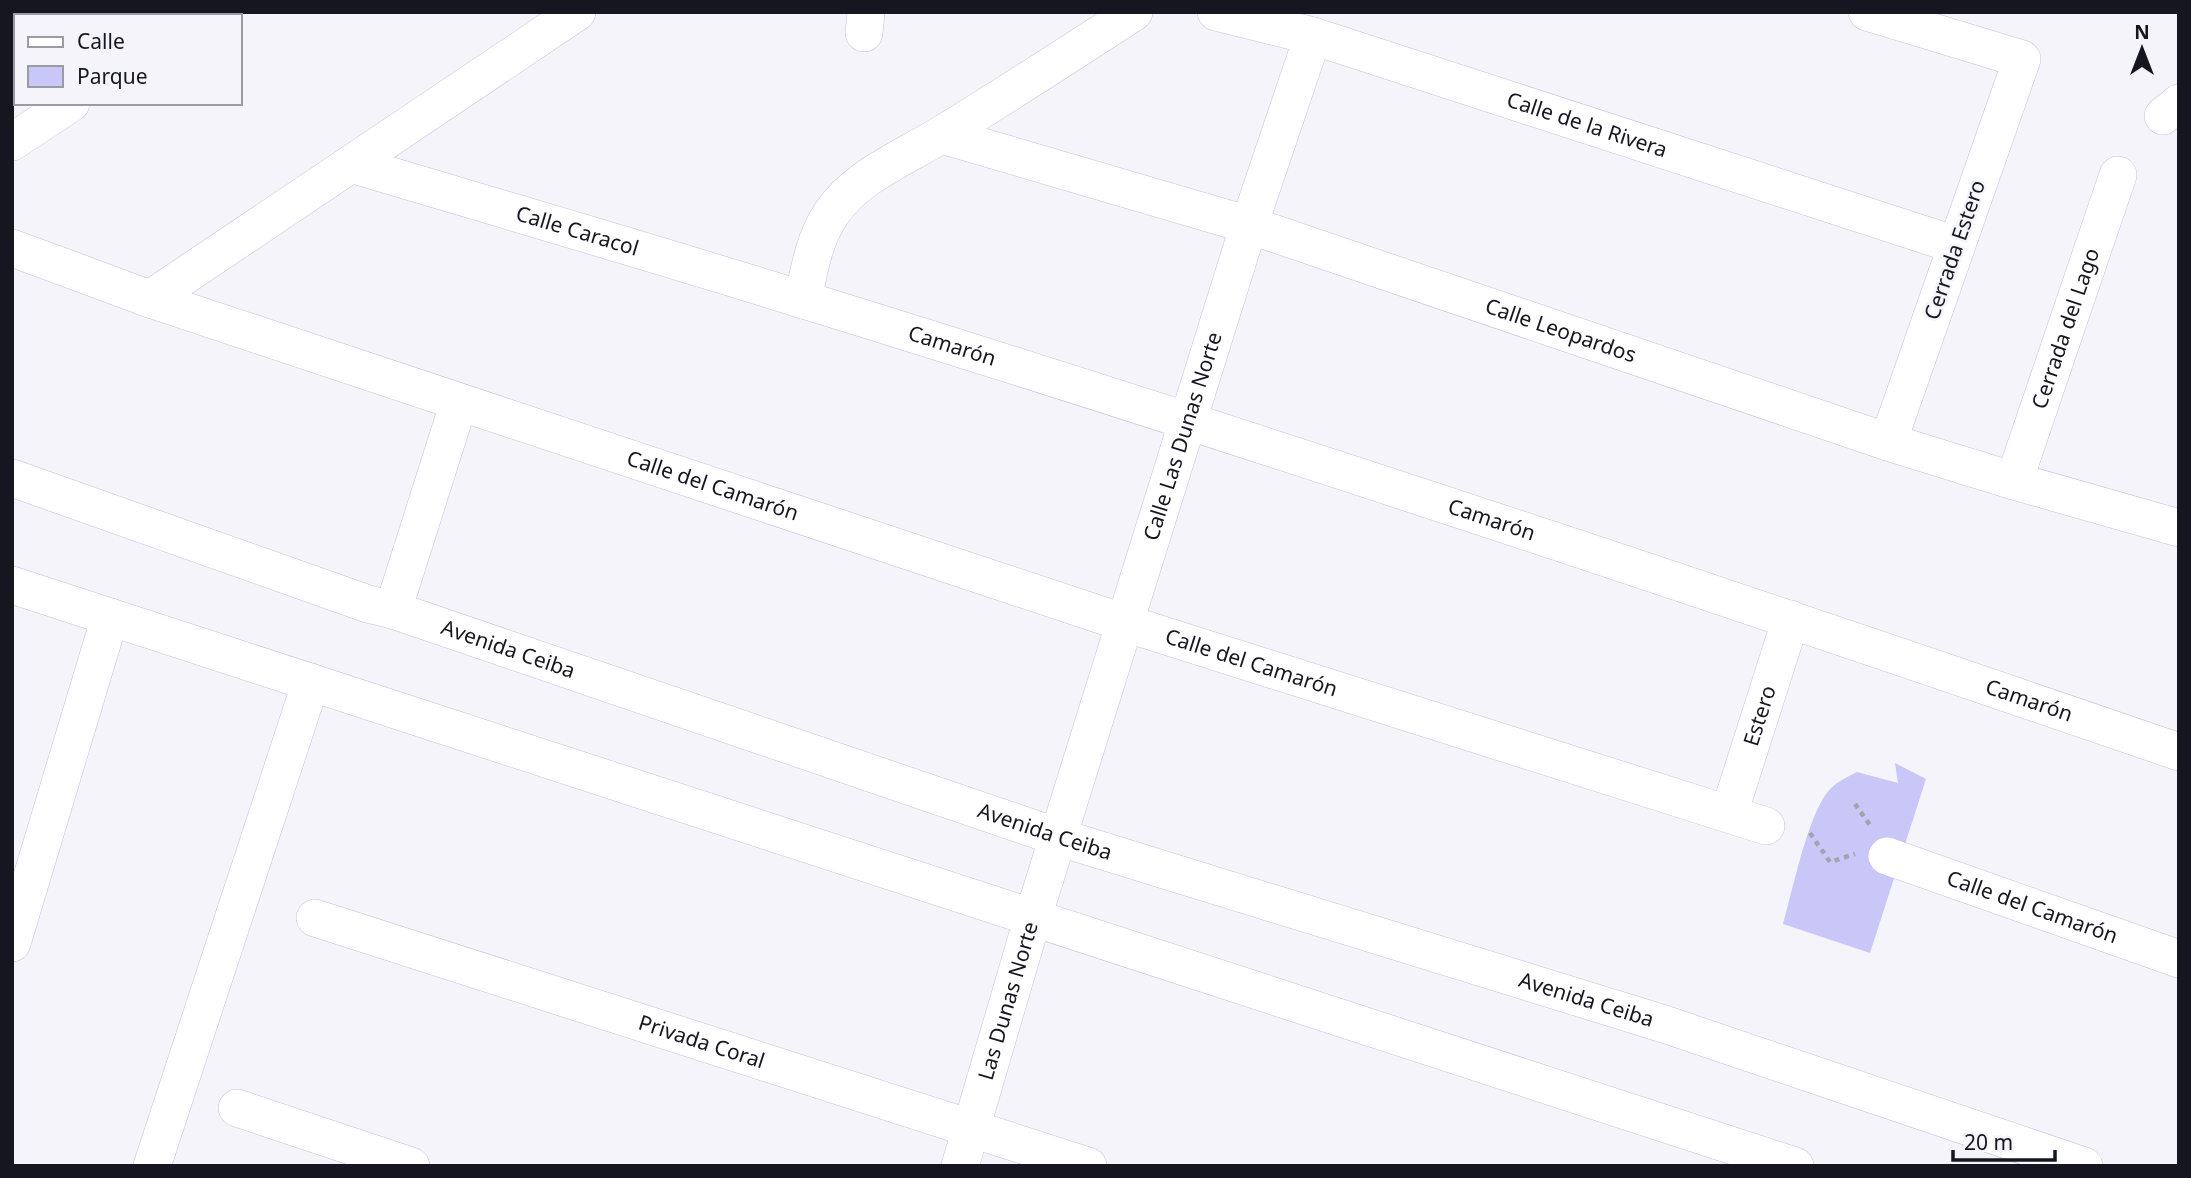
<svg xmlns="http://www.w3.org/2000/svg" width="2191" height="1178" font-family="'Noto Sans',sans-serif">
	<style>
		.green { fill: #c9c6f8 }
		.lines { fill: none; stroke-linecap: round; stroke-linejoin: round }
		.street-casing { stroke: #c4c2e1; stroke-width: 38 }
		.path { stroke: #a3a3ab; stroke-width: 4.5; stroke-dasharray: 5 5; stroke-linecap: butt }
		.street { stroke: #fff; stroke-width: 37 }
		.labels { text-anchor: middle; stroke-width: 5; stroke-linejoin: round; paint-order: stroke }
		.street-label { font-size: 21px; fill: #161621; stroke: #f4f4fa }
	</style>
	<rect width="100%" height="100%" fill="#f4f4fa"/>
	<path class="green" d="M1895 763 1926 779 1870 953 1783 924C1793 889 1806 823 1826 794 1834 783 1845 778 1857 772L1898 783Z"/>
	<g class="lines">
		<g class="street-casing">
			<g id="street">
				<path id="s1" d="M1216 12 1313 36 1956 245"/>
				<path d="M1867 12 2022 59 1888 442"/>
				<path d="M205 16 211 12"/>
				<path d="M864 33 866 12"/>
				<path d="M2163 116 2179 103"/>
				<path id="s2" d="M942 135 1249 225 1888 442 2014 481 2179 528"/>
				<path d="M12 142 71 103"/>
				<path id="s3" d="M351 164C502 209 653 253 804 300 1265 442 1722 595 2179 752"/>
				<path id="s4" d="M12 248 150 299 1125 623 1766 826"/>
				<path d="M150 299 577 12"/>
				<path d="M803 300C809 270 814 239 831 214 857 175 906 157 944 133 1008 94 1071 53 1134 12"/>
				<path id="s5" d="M12 478 368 604 393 610 1058 837 1664 1024 2084 1166"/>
				<path id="s6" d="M2014 481 2118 175"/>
				<path d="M12 585 1795 1166"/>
				<path d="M393 610 459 402"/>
				<path id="s7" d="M1729 813 1791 619"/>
				<path id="s8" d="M1887 856 2179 959"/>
				<path id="s9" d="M315 918 1088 1166"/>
				<path d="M12 943 110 617"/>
				<path d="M237 1108 411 1166"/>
				<path d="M152 1166 311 682"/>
				<path id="s10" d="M960 1166 1033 917 1249 225 1313 36"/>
			</g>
		</g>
		<path class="path" d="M1855 804 1872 828
			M1810 833 1830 862 1855 854"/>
		<use href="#street" class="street"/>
	</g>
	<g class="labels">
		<g class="street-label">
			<text dy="7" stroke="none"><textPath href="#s1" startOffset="388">Calle de la Rivera</textPath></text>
			<text dy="7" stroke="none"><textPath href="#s3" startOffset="236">Calle Caracol</textPath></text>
			<text transform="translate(1955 250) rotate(-71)" y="7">Cerrada Estero</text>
			<text dy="7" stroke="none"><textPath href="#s6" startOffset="161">Cerrada del Lago</textPath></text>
			<text dy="7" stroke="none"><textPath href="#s2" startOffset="649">Calle Leopardos</textPath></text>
			<text dy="7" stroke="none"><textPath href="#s3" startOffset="628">Camarón</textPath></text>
			<text dy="7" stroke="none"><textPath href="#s10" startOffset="763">Calle Las Dunas Norte</textPath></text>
			<text dy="7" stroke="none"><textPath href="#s4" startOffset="740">Calle del Camarón</textPath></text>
			<text dy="7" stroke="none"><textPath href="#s3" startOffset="1195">Camarón</textPath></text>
			<text dy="7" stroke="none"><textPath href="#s5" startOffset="525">Avenida Ceiba</textPath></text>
			<text dy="7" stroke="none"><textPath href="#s4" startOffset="1307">Calle del Camarón</textPath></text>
			<text dy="7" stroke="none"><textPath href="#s3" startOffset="1762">Camarón</textPath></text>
			<text dy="7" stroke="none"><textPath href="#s7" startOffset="102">Estero</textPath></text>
			<text dy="7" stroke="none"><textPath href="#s5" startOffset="1092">Avenida Ceiba</textPath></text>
			<text dy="7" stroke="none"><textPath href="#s8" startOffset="154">Calle del Camarón</textPath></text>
			<text dy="7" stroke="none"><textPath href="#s5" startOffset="1659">Avenida Ceiba</textPath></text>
			<text dy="7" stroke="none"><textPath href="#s10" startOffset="172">Las Dunas Norte</textPath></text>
			<text dy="7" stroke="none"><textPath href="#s9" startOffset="406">Privada Coral</textPath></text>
		</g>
	</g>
	<rect width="2191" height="1178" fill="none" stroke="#161621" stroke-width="28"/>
	<rect x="14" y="14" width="228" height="91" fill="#f4f4fa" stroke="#9b9ba3" stroke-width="2"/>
	<rect x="28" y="37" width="35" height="10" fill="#ffffff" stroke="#9b9ba3" stroke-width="2"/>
	<text x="77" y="49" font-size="21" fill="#161621">Calle</text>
	<rect x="28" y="66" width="35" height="21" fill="#c9c6f8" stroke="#9b9ba3" stroke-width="2"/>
	<text x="77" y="84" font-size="21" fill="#161621">Parque</text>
	<g transform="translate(2142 49)" stroke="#f4f4fa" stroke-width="5" paint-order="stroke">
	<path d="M0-5L12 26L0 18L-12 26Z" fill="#161621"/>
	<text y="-10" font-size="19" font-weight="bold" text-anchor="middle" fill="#161621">N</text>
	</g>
	<path d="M1953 1150v10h102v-10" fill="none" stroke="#161621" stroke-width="3.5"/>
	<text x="1964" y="1150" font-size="21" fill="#161621" stroke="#f4f4fa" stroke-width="5" paint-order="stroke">20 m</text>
</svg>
